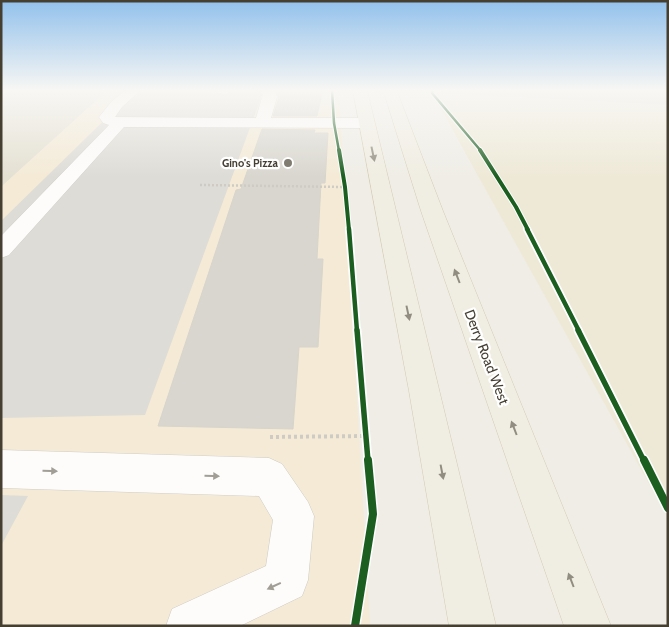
<svg xmlns="http://www.w3.org/2000/svg" width="669" height="627" font-family="Cabin,sans-serif">
	<style>
		.residential { fill: #e4e0d2 }
		.commercial { fill: #f4ead6 }
		.education { fill: #eee9d7 }
		.parking { fill: #dedcd6 }
		.building { fill: #d8d6ce; stroke: #d8d4cc }
		.lines { fill: none; stroke-linecap: round; stroke-linejoin: round }
		.minor-casing { stroke: #cdcbc4; stroke-width: 1 }
		.major-casing { stroke: #d4cbb1; stroke-width: 1 }
		.path-far1 { stroke: #cecbc5; stroke-width: 2.5; stroke-dasharray: 2 2; stroke-linecap: butt }
		.path { stroke: #cecbc5; stroke-width: 4; stroke-dasharray: 3 3; stroke-linecap: butt }
		.minor { fill: #fdfcfb; fill-rule: evenodd }
		.major { fill: #f0ede2; fill-rule: evenodd }
		.cycleway-far4-casing { stroke: #fff; stroke-width: 4.5 }
		.cycleway-far3-casing { stroke: #fff; stroke-width: 6 }
		.cycleway-far2-casing { stroke: #fff; stroke-width: 8 }
		.cycleway-far1-casing { stroke: #fff; stroke-width: 9 }
		.cycleway-casing { stroke: #fff; stroke-width: 11 }
		.cycleway-far4 { stroke: #1b5e20; stroke-width: 2.5 }
		.cycleway-far3 { stroke: #1b5e20; stroke-width: 4 }
		.cycleway-far2 { stroke: #1b5e20; stroke-width: 4.5 }
		.cycleway-far1 { stroke: #1b5e20; stroke-width: 5.5 }
		.cycleway { stroke: #1b5e20; stroke-width: 8 }
		.oneway { fill: #928d81 }
		.oneway2 { fill: #a19e96 }
		.poi-dot { fill: #807c71; stroke: #fff; stroke-width: 2 }
		.labels { text-anchor: middle; stroke-width: 4.5; stroke-linejoin: round; paint-order: stroke }
		.far-poi-label { font-size: 11px; font-weight: bold; fill: #453f32; stroke: #fff; text-anchor: end }
		.street-label { font-size: 14px; fill: #453f32; stroke: #fff }
	</style>
	<rect width="100%" height="100%" fill="#efede6"/>
	<path class="residential" d="M1 90H108L1 187Z
		M430 90H668V105L432 93Z"/>
	<path class="commercial" d="M108 90H339L370 626H1V187Z"/>
	<path class="education" d="M432 93 668 105V518Z"/>
	<path class="parking" d="M263 92 145 415 1 418V221L132 93Z
		M1 495 28 496 1 546Z"/>
	<path class="building" d="M278 92 322 93 317 116H273L279 98Z
		M262 129 315 130 314 133H328L325 183H321L317 259H323L318 347H299L293 429 158 426 236 190 241 189Z"/>
	<g class="lines">
		<g class="minor-casing">
			<path id="minor" d="M126 90H141L122 107 115 117 256 118 263 94 256 90H275L277 97 271 118H366L372 120 374 123 372 126 366 128 124 127 9 255 1 258V236L109 125 103 123 99 117 112 101Z
				M215 90H233L226 94 217 93Z
				M1 450 269 458 282 464 308 502 314 516 308 580 302 596 240 626H166L172 609 266 566 273 520 259 496 1 488Z"/>
		</g>
		<g class="major-casing">
			<path id="major" d="M353 90H367L496 626H449L409 391Z
				M378 90H394L398 94 443 211 611 626H564L421 211 385 96Z"/>
		</g>
		<path class="path-far1" d="M200 185 345 187"/>
		<path class="path" d="M270 437 366 436"/>
		<use href="#minor" class="minor"/>
		<use href="#major" class="major"/>
		<g class="cycleway-far4-casing">
			<path id="cycleway-far4" d="M332 90 334 123 339 151
				M433 90 432 93 481 151"/>
		</g>
		<g class="cycleway-far3-casing">
			<path id="cycleway-far3" d="M339 150 345 187 349 230
				M480 150 516 207 528 230"/>
		</g>
		<g class="cycleway-far2-casing">
			<path id="cycleway-far2" d="M349 229 357 331
				M527 229 579 331"/>
		</g>
		<g class="cycleway-far1-casing">
			<path id="cycleway-far1" d="M357 330 368 461
				M578 330 644 461"/>
		</g>
		<g class="cycleway-casing">
			<path id="cycleway" d="M644 460 668 508
				M355 626 373 514 368 460"/>
		</g>
		<use href="#cycleway-far4" class="cycleway-far4"/>
		<use href="#cycleway-far3" class="cycleway-far3"/>
		<use href="#cycleway-far2" class="cycleway-far2"/>
		<use href="#cycleway-far1" class="cycleway-far1"/>
		<use href="#cycleway" class="cycleway"/>
	</g>
	<defs><path id="oneway-solid" d="M-6-.8H1V-3.2L6.5 0L1 3.2V.8H-6Z" transform="scale(1.25)"/></defs>
	<g class="oneway">
		<use href="#oneway-solid" transform="translate(373 154) rotate(78)"/>
		<use href="#oneway-solid" transform="translate(457 276) rotate(-111)"/>
		<use href="#oneway-solid" transform="translate(408 313) rotate(78)"/>
		<use href="#oneway-solid" transform="translate(514 428) rotate(-111)"/>
		<use href="#oneway-solid" transform="translate(442 472) rotate(79)"/>
		<use href="#oneway-solid" transform="translate(571 580) rotate(-111)"/>
	</g>
	<g class="oneway2">
		<use href="#oneway-solid" transform="translate(50 471) rotate(2)"/>
		<use href="#oneway-solid" transform="translate(212 476) rotate(2)"/>
		<use href="#oneway-solid" transform="translate(274 586) rotate(155)"/>
	</g>
	<linearGradient id="sky" x2="0" y2="1"><stop stop-color="#92c1ec"/><stop offset="0.51" stop-color="#f8f7f4"/><stop offset="1" stop-color="#f8f7f4" stop-opacity="0"/></linearGradient>
	<rect width="669" height="177" fill="url(#sky)"/>
	<circle class="poi-dot" cx="288" cy="163" r="5"/>
	<g class="labels">
		<g class="far-poi-label">
			<text x="278" y="167">Gino's Pizza</text>
		</g>
		<g class="street-label">
			<text transform="translate(487 357) rotate(69)" y="5">Derry Road West</text>
		</g>
	</g>
	<rect width="669" height="627" fill="none" stroke="#453f32" stroke-width="5"/>
</svg>
